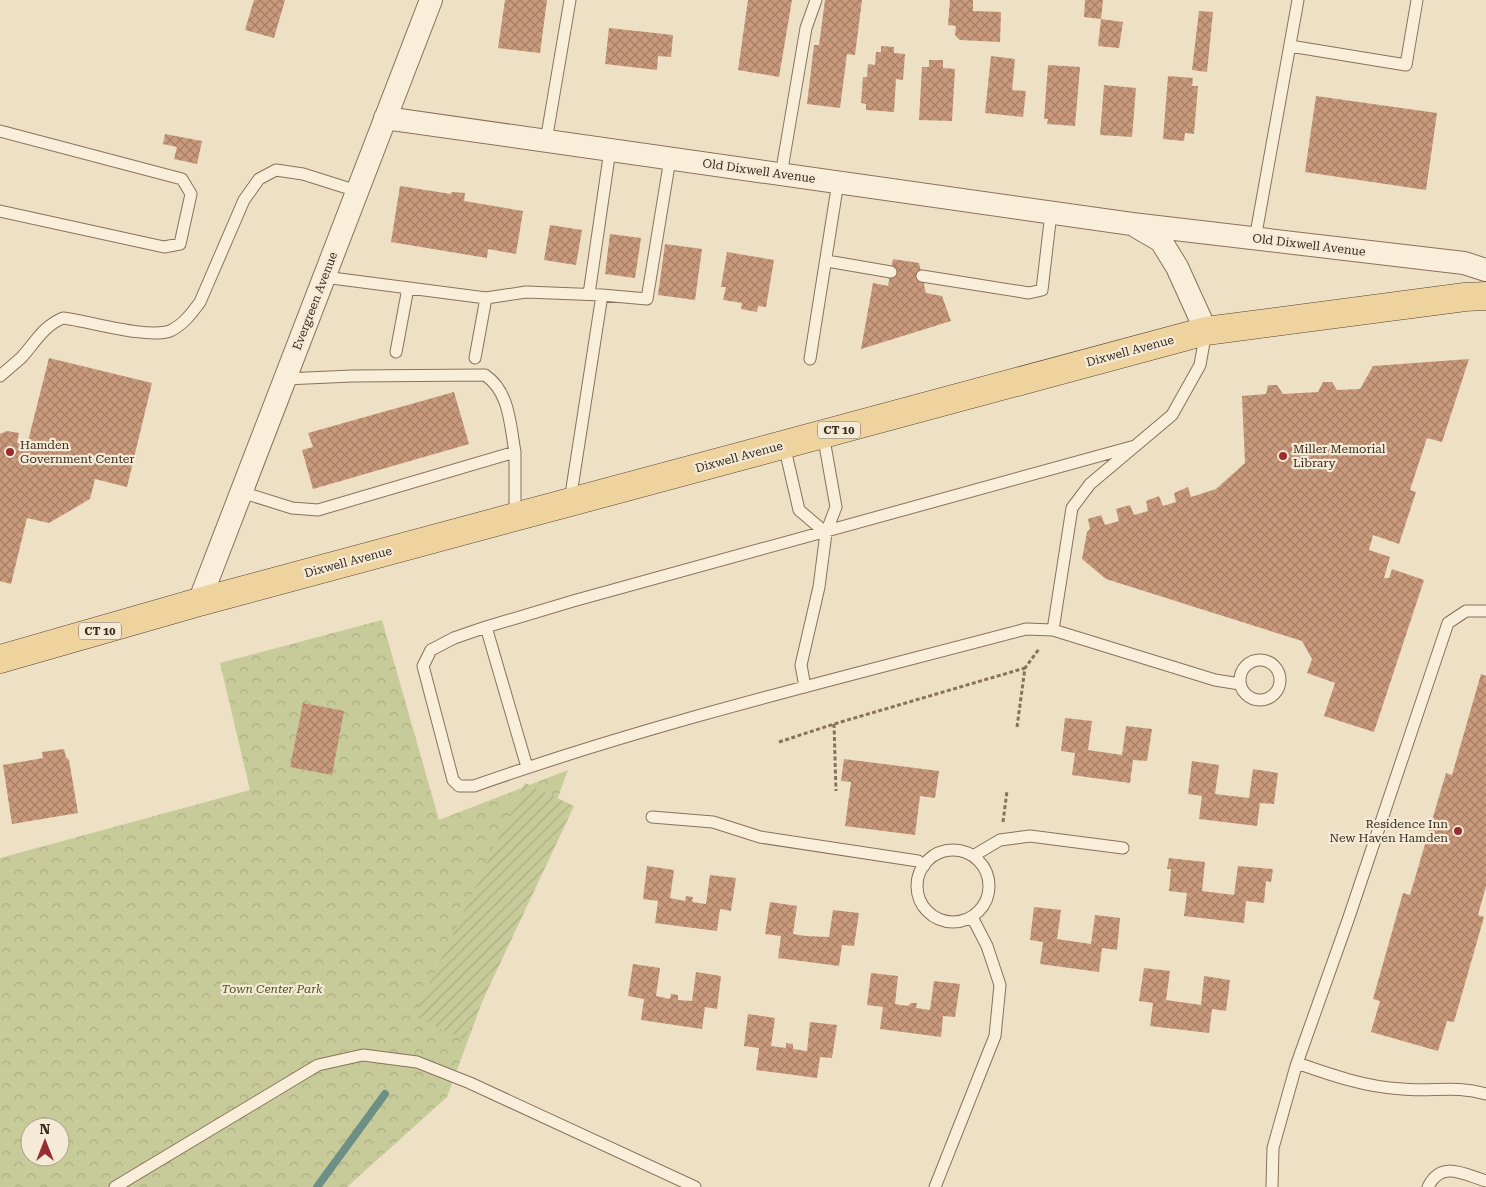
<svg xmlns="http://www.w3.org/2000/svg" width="1486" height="1187" font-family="'Roboto Serif',serif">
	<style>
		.park { fill: url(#park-crowns); fill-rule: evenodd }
		.garden { fill: url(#garden-furrows) }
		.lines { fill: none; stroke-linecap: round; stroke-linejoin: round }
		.stream { stroke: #6e8f85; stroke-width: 8 }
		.building { fill: url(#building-cross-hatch) }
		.lane-casing { stroke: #88725c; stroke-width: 13 }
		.street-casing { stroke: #88725c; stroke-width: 24 }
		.primary-casing { stroke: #564030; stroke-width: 29 }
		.path { stroke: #88725c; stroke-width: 3; stroke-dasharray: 4 2.5; stroke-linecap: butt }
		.lane { stroke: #f8eed9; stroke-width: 11 }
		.street { stroke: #f8eed9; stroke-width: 22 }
		.primary { stroke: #efd39f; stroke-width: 28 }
		.poi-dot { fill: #952d32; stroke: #f5ead5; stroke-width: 2 }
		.labels { text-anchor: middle; stroke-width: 4.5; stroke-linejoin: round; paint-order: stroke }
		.shield { fill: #f5ead5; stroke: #716456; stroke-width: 1 }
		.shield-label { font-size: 11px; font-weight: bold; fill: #382b1f }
		.street-label { font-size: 12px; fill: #382b1f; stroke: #f5ead5 }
		.poi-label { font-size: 12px; fill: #382b1f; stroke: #f5ead5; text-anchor: start }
		.park-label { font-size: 12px; font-style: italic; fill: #4a5426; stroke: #f5ead5 }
	</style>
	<defs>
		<pattern id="park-crowns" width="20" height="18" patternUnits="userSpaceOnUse" patternTransform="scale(1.25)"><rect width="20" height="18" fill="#c7cb99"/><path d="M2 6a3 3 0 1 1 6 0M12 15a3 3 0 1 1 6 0" fill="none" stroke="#acae83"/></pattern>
		<pattern id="garden-furrows" width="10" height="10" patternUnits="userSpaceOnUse" patternTransform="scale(1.25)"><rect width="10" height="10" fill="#c7cb99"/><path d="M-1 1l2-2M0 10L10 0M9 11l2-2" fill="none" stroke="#acae83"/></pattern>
		<pattern id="building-cross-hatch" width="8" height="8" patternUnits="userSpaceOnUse" patternTransform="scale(1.25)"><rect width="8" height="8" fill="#ca9a7c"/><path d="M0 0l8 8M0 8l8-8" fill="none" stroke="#a57e65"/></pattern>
	</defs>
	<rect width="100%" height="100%" fill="#ede0c5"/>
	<path class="park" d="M382 620 439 820 568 770 447 1097 347 1187H0V858L250 790 220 663ZM30 1127H60V1157H30Z"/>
	<path class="garden" d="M525 783 574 806 464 1040 414 1016Z"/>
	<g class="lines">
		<path class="stream" d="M317 1187 385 1094"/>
	</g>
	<path class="building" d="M254 0H285L274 38 245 30Z
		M505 0H547L540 53 498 48Z
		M748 0H792L779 77 738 70Z
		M825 0H862L855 55 847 54 840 108 807 104 814 45H819Z
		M950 0H973V11L1001 12 1000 42 960 40 955 35 956 26 948 25Z
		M1085 0H1103L1101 19 1123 22 1119 48 1098 46 1101 19 1084 17Z
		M1199 11 1213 12 1207 72 1192 70Z
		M609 28 673 35 671 57 658 56 657 70 605 64Z
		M881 46 894 47V53L905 54 903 80 896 79 894 112 866 110V104L861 103 863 77H867L868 64 875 65 876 52H881Z
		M991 56 1015 59 1012 90 1026 91 1023 117 985 113Z
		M929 60H943V68L955 69 952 121 919 120 922 67H929Z
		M1048 65 1080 67 1075 126 1047 124 1048 119H1044Z
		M1168 76 1193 78 1192 86H1198L1194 134 1185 133 1184 141 1163 139Z
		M1104 85 1136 88 1132 137 1100 135Z
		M1316 96 1437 113 1426 190 1305 172Z
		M165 134 202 141 197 164 174 159 177 147 163 144Z
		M400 186 451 194 452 192 465 193 464 201 523 211 516 254 488 249 487 258 391 242Z
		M550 225 582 230 576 265 544 260Z
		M610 234 641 238 635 278 605 274Z
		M665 244 702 249 695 300 658 295Z
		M727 252 774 260 766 307 758 306 757 312 741 309 742 303 723 300 726 287H721Z
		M893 259 919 263 926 293 942 296 951 321 861 349 873 283 888 286Z
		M49 358 152 383 127 487 95 479 90 499 49 523 27 518 11 584 0 581V434L7 431 19 433 17 443 27 445Z
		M1469 359 1442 442 1427 438 1410 490 1416 492 1399 544 1373 535 1369 550 1390 557 1384 578H1389L1392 569 1424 580 1374 732 1324 716 1335 683 1307 673 1312 659 1302 641 1106 579 1082 559 1087 532 1090 529 1088 519 1101 515 1105 525 1119 521 1116 509 1130 505 1134 515 1148 511 1146 501 1159 496 1163 506 1176 502 1174 493 1188 487 1191 497 1216 489 1245 463 1242 396 1266 394 1268 385H1277L1283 394 1318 392 1323 382H1332L1337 390 1360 389 1373 366Z
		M454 392 469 444 313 489 302 450 313 447 308 433Z
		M1481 674 1486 676V886L1478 915 1484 917 1454 1022 1447 1021 1438 1051 1371 1032 1380 1001 1373 999 1403 893 1410 895 1446 773 1452 775Z
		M303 703 344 711 332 775 290 767Z
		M1065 718 1092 721 1088 750 1122 755 1126 726 1152 729 1147 761 1133 760 1130 783 1072 775 1075 753 1061 751Z
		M64 749 66 757 69 760 78 813 12 824 3 765 43 758 42 752Z
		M844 759 939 771 935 798 920 796 915 835 845 826 851 782 841 781Z
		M1192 761 1219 765 1215 794 1249 798 1253 769 1278 773 1274 804 1260 803 1257 826 1199 819 1202 796 1188 794Z
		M1169 858 1205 862 1202 891 1234 895 1238 866 1273 869 1271 882 1266 881 1264 903 1246 901 1244 923 1184 916 1187 893 1169 891 1171 869H1167Z
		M647 866 674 870 670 898 685 901 686 896 693 897 692 902 706 904 710 875 736 878 731 911 720 909 717 931 655 923 658 901 643 899Z
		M770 902 797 906 793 934 806 936 829 937 833 910 859 913 854 946 842 945 839 966 778 958 781 936 765 934Z
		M1034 907 1061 910 1057 939 1091 944 1095 915 1120 918 1117 950 1102 948 1099 972 1040 964 1043 942 1030 940Z
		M633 964 660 968 656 996 670 999 671 994 678 995V1000L692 1001 696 972 721 976 717 1009 705 1007 702 1029 641 1020 644 999 628 996Z
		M1144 968 1170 971 1166 1000 1201 1005 1204 976 1230 980 1226 1011 1212 1009 1209 1033 1150 1026 1153 1003 1139 1001Z
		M871 973 898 976 895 1004 908 1006 911 1003H917L916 1008 930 1010 934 981 960 984 955 1017 943 1016 941 1037 880 1029 883 1007 867 1005Z
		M748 1014 775 1018 771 1046 786 1048V1043L793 1044V1049L807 1051 810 1022 837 1025 832 1058 820 1057 817 1078 756 1070 759 1048 744 1046Z"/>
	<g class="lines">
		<g class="lane-casing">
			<path id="lane" d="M1290 46 1406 65 1417 0
				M0 131 182 179 191 194 180 244 164 247 0 211
				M546 141 570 0
				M781 175 806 28 816 0
				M1255 239 1298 0
				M827 261 891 272
				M922 276 1029 293 1042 290 1051 213
				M324 277 486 298 526 292 602 295 570 501
				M589 294 610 150
				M602 295 647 299 670 159
				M396 352 408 288
				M475 358 486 298
				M810 359 838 182
				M0 376C7 370 14 364 21 358 35 343 43 326 63 318 89 321 147 339 170 331 183 325 192 313 200 302L244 200 259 179 276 170 303 174 357 191
				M784 445 799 510 826 533
				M1135 446 573 601 486 627 454 638 431 650 423 666 453 780 459 786H474C655 722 841 678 1026 629L1053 630 1072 508 1090 484 1172 415 1200 365 1206 331
				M515 452V518
				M241 492 292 508 318 510 515 452C510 425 510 392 485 375L352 376 285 379
				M486 627 527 767
				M1053 630 1215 680 1240 684
				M1240 680a20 20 0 1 1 40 0a20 20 0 1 1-40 0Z
				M805 687 801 665 819 587 826 533 836 507 823 434
				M652 817 713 822 760 837 918 861 924 866
				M917 886a36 36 0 1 1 72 0a36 36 0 1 1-72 0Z
				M973 856 1000 840 1030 836 1123 848
				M1297 1063C1331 1075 1365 1087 1402 1089 1432 1092 1456 1085 1486 1094
				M115 1187 318 1065 363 1055 417 1062 470 1083 695 1187
				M935 1187 995 1036 1000 985 987 946 972 917
				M1272 1187 1273 1148 1296 1066 1348 920 1448 623 1466 611H1486
				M1428 1187C1441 1160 1463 1174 1486 1181"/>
		</g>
		<g class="street-casing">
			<path id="street" d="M385 118 1132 224 1464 263 1486 270
				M1137 227 1161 241 1177 267 1206 331
				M199 602 431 0"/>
		</g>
		<g class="primary-casing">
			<path id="primary" d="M0 659 199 602 1206 331 1465 297 1486 296"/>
		</g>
		<path class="path" d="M834 724 836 791
			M1017 727 1025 668 1039 649
			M779 742 834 724 1025 668
			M1003 822 1007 791"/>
		<use href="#lane" class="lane"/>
		<use href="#street" class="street"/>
		<use href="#primary" class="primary"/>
	</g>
	<g class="poi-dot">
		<circle cx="10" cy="452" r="5"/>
		<circle cx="1283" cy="456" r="5"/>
		<circle cx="1458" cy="831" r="5"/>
	</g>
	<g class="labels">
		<g class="shield">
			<rect x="818" y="421.5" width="42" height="17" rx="4"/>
			<rect x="79" y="622.5" width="42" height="17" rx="4"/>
		</g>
		<g class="shield-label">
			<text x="839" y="434">CT 10</text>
			<text x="100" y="635">CT 10</text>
		</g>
		<g class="street-label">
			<text transform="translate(759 171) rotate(8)" y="4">Old Dixwell Avenue</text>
			<text transform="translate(1309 245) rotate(7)" y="4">Old Dixwell Avenue</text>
			<text transform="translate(315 301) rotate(-69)" y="4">Evergreen Avenue</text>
			<text transform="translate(1130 351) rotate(-15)" y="4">Dixwell Avenue</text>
			<text transform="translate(739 457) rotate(-15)" y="4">Dixwell Avenue</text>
			<text transform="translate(348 562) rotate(-15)" y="4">Dixwell Avenue</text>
		</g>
		<g class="poi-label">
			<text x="20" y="449">Hamden<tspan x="20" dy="14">Government Center</tspan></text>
			<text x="1293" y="453">Miller Memorial<tspan x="1293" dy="14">Library</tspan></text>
			<text x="1448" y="828" text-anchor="end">Residence Inn<tspan x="1448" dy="14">New Haven Hamden</tspan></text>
		</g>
		<g class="park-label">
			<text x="272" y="993">Town Center Park</text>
		</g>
	</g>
	<g transform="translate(45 1142)"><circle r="24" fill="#f5ead5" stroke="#a99e8c"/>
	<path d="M0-4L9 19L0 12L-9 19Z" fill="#952d32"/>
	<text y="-8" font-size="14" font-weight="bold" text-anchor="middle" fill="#382b1f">N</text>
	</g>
</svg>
